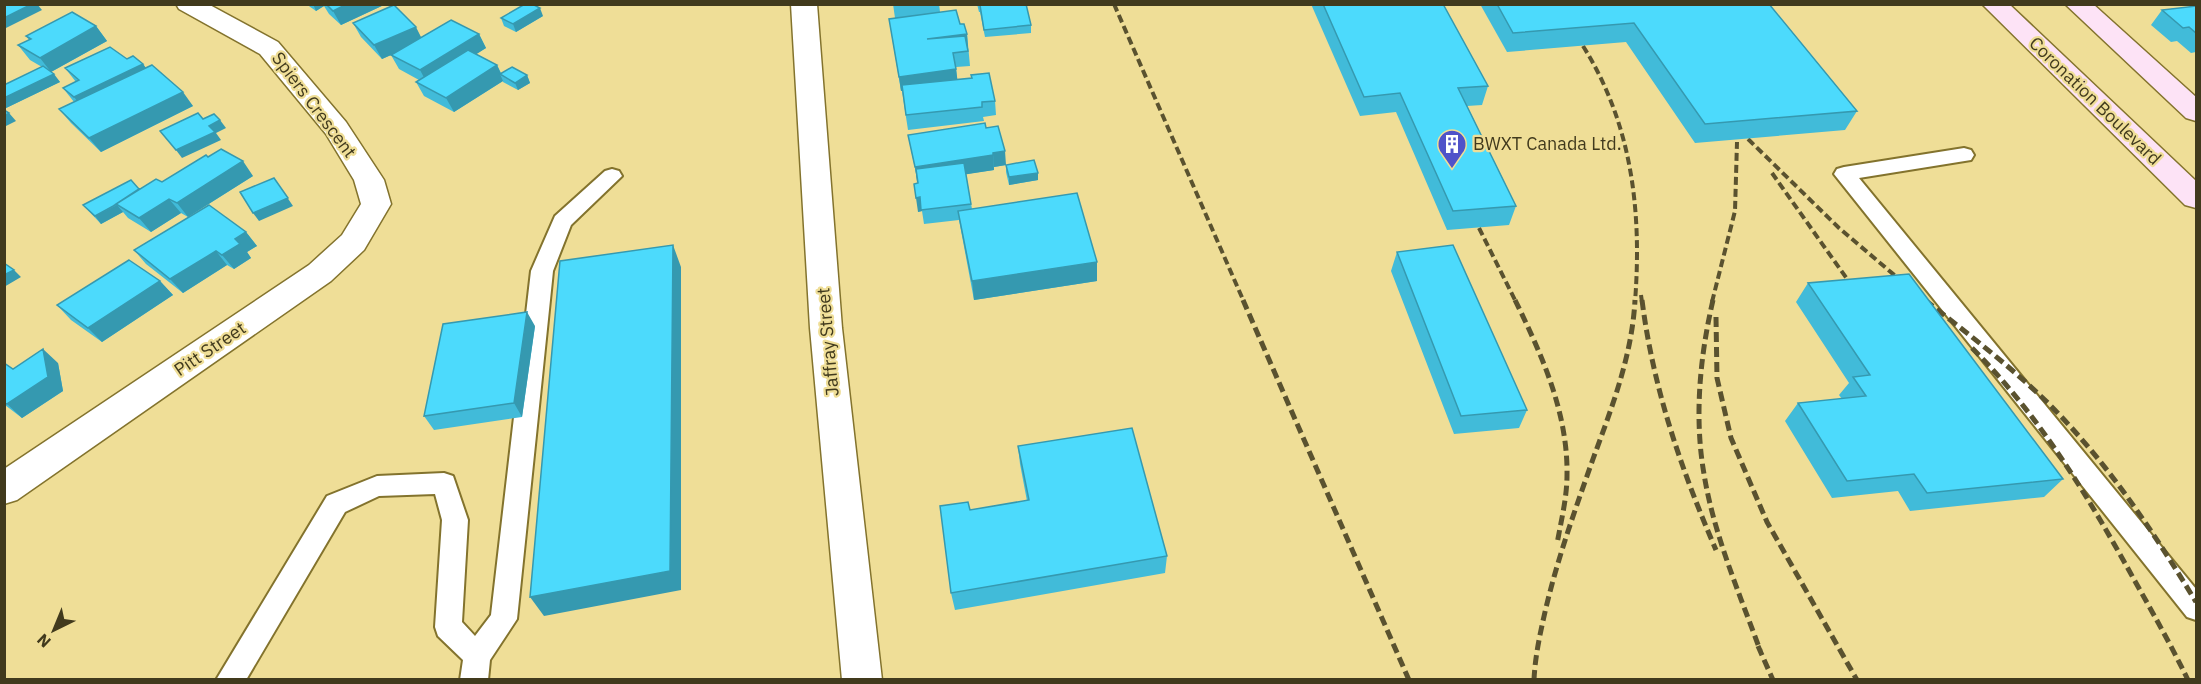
<svg xmlns="http://www.w3.org/2000/svg" width="2201" height="684" font-family="'IBM Plex Sans',sans-serif">
	<style>
		.lines { fill: none; stroke-linecap: round; stroke-linejoin: round }
		.lane-casing { stroke: #83732d; stroke-width: 4 }
		.street-casing { stroke: #83732d; stroke-width: 3 }
		.secondary-casing { stroke: #83732d; stroke-width: 3 }
		.lane { fill: #fff; fill-rule: evenodd }
		.street { fill: #fff; fill-rule: evenodd }
		.secondary { fill: #fde3f6; fill-rule: evenodd }
		.rail-far1 { stroke: #5a522f; stroke-width: 4; stroke-dasharray: 8 4; stroke-linecap: butt }
		.rail { stroke: #5a522f; stroke-width: 5; stroke-dasharray: 10 5; stroke-linecap: butt }
		.wall { fill: #41bbd9 }
		.shaded-wall { fill: #3599b0 }
		.building { fill: #4cdafc; stroke: #3599b0; stroke-width: 1.5 }
		.labels { text-anchor: middle; stroke-width: 4.5; stroke-linejoin: round; paint-order: stroke }
		.street-label { font-size: 18px; fill: #413a1d; stroke: #efde97 }
		.poi-label { font-size: 18px; fill: #413a1d; stroke: #efde97; text-anchor: start }
	</style>
	<rect width="100%" height="100%" fill="#efde97"/>
	<g class="lines">
		<g class="lane-casing">
			<path id="lane" d="M1964 148 1971 150 1974 155 1971 160 1859 178 2196 589V620L2187 617 1834 174 1837 169 1844 167Z
				M612 169 619 171 622 176 571 225 553 271 517 619 490 660 488 680H460L463 660 438 636 435 627 442 520 435 494 379 496 345 512 246 680H216L327 496 377 476 444 473 453 476 468 520 462 622 475 636 491 615 531 271 555 216 605 171Z"/>
		</g>
		<g class="street-casing">
			<path id="street" d="M176 4H208L278 42 346 122 384 180 391 204 364 250 331 281 17 500 4 504V469L309 265 342 235 361 204 354 180 326 134 260 54 179 9Z
				M791 4H817L842 328 882 680H842L810 328Z"/>
		</g>
		<g class="secondary-casing">
			<path id="secondary" d="M1982 4H2009L2196 181V208L2185 205Z
				M2065 4H2093L2196 97V121L2186 118Z"/>
		</g>
		<use href="#lane" class="lane"/>
		<use href="#street" class="street"/>
		<use href="#secondary" class="secondary"/>
		<path class="rail-far1" d="M1114 4 1244 302
			M1583 46C1632 124 1642 211 1635 302
			M1748 139 1839 228 1926 302
			M1772 173 1857 293
			M1479 228 1516 302
			M1641 295 1642 302
			M1712 302 1735 211 1737 142"/>
		<path class="rail" d="M1243 300 1409 680
			M1515 300C1542 355 1568 413 1567 475 1567 498 1561 521 1557 544
			M1642 300C1653 388 1681 469 1716 550
			M1713 300C1700 356 1694 417 1704 474 1714 536 1740 594 1761 653
			M1925 300C1967 333 2010 366 2048 403 2107 462 2153 531 2196 602
			M1716 317 1717 378 1731 438 1767 522 1857 680
			M1972 348C2041 417 2089 498 2136 583 2154 615 2172 647 2188 680
			M1758 646 1773 680
			M1534 680C1535 657 1540 634 1545 612 1557 560 1575 510 1593 459 1612 407 1632 356 1635 300"/>
	</g>
	<path class="wall" d="M306 4H386L341 25 329 14 324 6 316 11Z
		M893 4H939L940 12 960 24 967 34 970 66 956 67 957 79 995 101 996 115 983 117 984 121 908 130 902 91H901L889 19 895 18Z
		M977 4H1026L1031 25V33L985 37 980 12H979Z
		M1311 4H1443L1488 86 1482 105 1467 106 1516 206 1509 225 1447 230 1396 112 1360 116Z
		M1480 4H1769L1857 111 1845 130 1695 143 1626 42 1507 52Z
		M2196 6V52L2191 53 2177 41 2171 42 2151 25 2162 10Z
		M543 16 516 32 504 26 501 18Z
		M353 23 421 37 479 34 486 48 476 54 497 65 501 73 527 75 530 83 518 90 503 82V81L454 112 424 96 416 82 419 80 399 69 391 55 393 54 382 59 361 37Z
		M96 26 107 41 51 72 60 82 4 109V85L42 67 30 60 18 45 29 40 26 36Z
		M127 59 143 64 146 68 193 106 101 152 71 123 59 109 74 102 63 88 76 82 65 68Z
		M986 128 1006 165 1038 173V180L1009 185 1006 172V165L994 167V170L966 174 972 209 1097 262V281L974 300 959 220 924 224 922 211 918 212V183L908 135Z
		M208 157 253 176 188 217 181 213 151 232 128 218 123 212 101 224 83 205 162 182Z
		M246 232 257 246 247 252 251 258 234 269 227 265 183 293 146 264 134 250Z
		M1397 252 1527 410 1519 428 1454 434 1391 271Z
		M160 281 173 295 102 342 71 320 57 305Z
		M1808 283 2063 479 2044 497 1910 511 1898 491 1832 498 1785 421 1798 403 1842 399 1839 395 1849 383 1796 302Z
		M535 326 522 417 434 430 424 416Z
		M4 363 13 369 58 363 63 391 22 418 5 405H4Z
		M1018 446 1167 556 1165 573 955 610 951 593 970 510 1027 501 1020 464Z"/>
	<path class="shaded-wall" d="M32 4H37L42 10 4 29V18Z
		M313 4H323L324 6 316 11Z
		M347 4H386L341 25 333 11Z
		M540 8 543 16 516 32 513 24Z
		M96 26 107 41 51 72 40 58Z
		M416 27 423 41 382 59 374 45Z
		M479 34 486 48 428 85 420 70Z
		M967 34 968 48 927 39Z
		M143 64 153 78 86 112 74 97Z
		M497 65 502 76 500 74 503 81 454 112 446 98Z
		M956 69 958 84 901 91 899 77Z
		M54 74 60 82 4 109V98Z
		M527 75 530 83 518 90 515 83Z
		M183 92 193 106 101 152 89 138Z
		M9 113 16 121 4 127V116Z
		M220 120 226 128 216 133 221 140 182 158 176 150 209 126Z
		M1005 151 1006 165 994 167 993 153Z
		M993 155 994 170 917 182 915 167Z
		M243 161 253 176 188 217 177 203Z
		M1038 173V180L1009 185V177Z
		M274 178 293 206 259 221 253 213Z
		M920 197 922 211 918 212 916 198Z
		M169 199 181 213 151 232 139 218Z
		M117 205 123 212 101 224 95 216Z
		M246 232 257 246 247 252 251 258 234 269 222 255 235 239Z
		M673 245 681 267V590L544 616 530 597Z
		M216 251 227 265 183 293 170 279Z
		M1097 262V281L974 300 972 281Z
		M14 270 21 277 4 287V275Z
		M160 281 173 295 102 342 88 328Z
		M527 312 535 326 522 417 514 403Z
		M43 349 58 363 63 391 22 418 7 404Z"/>
	<path class="building" d="M4 4H32L4 18Z
		M326 4H347L333 11Z
		M525 4H532L540 8 513 24 501 18Z
		M988 4H1026L1031 25 984 30 980 5Z
		M1323 4H1443L1488 86 1458 88 1516 206 1453 211 1400 93 1364 97Z
		M1497 4H1769L1857 111 1705 124 1634 23 1513 33Z
		M394 5 416 27 374 45 353 23Z
		M2196 6V33L2189 27 2183 28 2162 10Z
		M956 10 960 24H964L967 34 927 39 965 36 968 51 953 53 956 69 899 77 889 19Z
		M72 12 96 26 40 58 18 45 31 39 26 36Z
		M451 20 479 34 420 70 391 55Z
		M110 47 127 59 133 56 143 64 74 97 63 88 79 80 65 68Z
		M468 50 497 65 446 98 416 82Z
		M152 65 183 92 89 138 59 109Z
		M43 66 54 74 4 98V85Z
		M512 67 527 75 515 83 500 74Z
		M989 73 995 101 982 102V107L906 115 902 85 972 78 971 75Z
		M4 110 9 113 4 116Z
		M198 113 203 119 214 114 220 120 209 126 215 132 176 150 160 131Z
		M985 123 986 128 998 126 1005 151 993 153V155L915 167 908 135Z
		M221 149 243 161 177 203 169 199 139 218 116 204 156 179 162 182 206 155 208 157Z
		M1034 160 1038 173 1009 177 1006 165Z
		M964 163 971 204 921 210 920 197 916 198 914 184 918 183 916 169Z
		M274 178 288 198 253 213 240 192Z
		M131 180 139 189 116 204H117L95 216 83 205Z
		M1077 193 1097 262 972 281 958 211Z
		M209 205 246 232 235 239 240 244 222 255 216 251 170 279 134 250Z
		M673 245 670 571 530 597 560 261Z
		M1453 245 1527 410 1461 416 1397 252Z
		M129 260 160 281 88 328 57 305Z
		M4 263 14 270 4 275Z
		M1909 274 2063 479 1927 493 1914 474 1847 481 1798 403 1866 396 1853 377 1870 375 1808 283Z
		M527 312 514 403 424 416 443 324Z
		M43 349 48 377 7 404 4 403V363L13 369Z
		M1132 428 1167 556 951 593 940 506 968 502 970 510 1029 500 1018 446Z"/>
	<defs>
		<g id="building-pin" transform="scale(1.5)"><path d="M0 17L-7.5 6A9.5 9.5 0 1 1 7.5 6Z" fill="#4f52c9" stroke="#efde97"/><path d="M-4-6H4V6H1V3H-1V6H-4ZM-2.5-4.3h1.7v1.8h-1.7ZM.8-4.3h1.7v1.8H.8ZM-2.5-1h1.7V.8h-1.7ZM.8-1h1.7V.8H.8Z" fill="#fff"/></g>
	</defs>
	<g fill-rule="evenodd">
		<use href="#building-pin" x="1452" y="144"/>
	</g>
	<g class="labels">
		<g class="street-label">
			<text transform="translate(2095 101) rotate(44)" y="6">Coronation Boulevard</text>
			<text transform="translate(314 105) rotate(53)" y="6">Spiers Crescent</text>
			<text transform="translate(828 342) rotate(-95)" y="6">Jaffray Street</text>
			<text transform="translate(210 349) rotate(-34)" y="6">Pitt Street</text>
		</g>
		<g class="poi-label">
			<text x="1473" y="150">BWXT Canada Ltd.</text>
		</g>
	</g>
	<rect width="2201" height="684" fill="none" stroke="#413a1d" stroke-width="12"/>
	<g transform="translate(54 630) rotate(223)" stroke="#efde97" stroke-width="4.5" paint-order="stroke">
	<path d="M0-4.5L10 22L0 15L-10 22Z" fill="#413a1d"/>
	<text y="-9" font-size="16" font-weight="bold" text-anchor="middle" fill="#413a1d">N</text>
	</g>
</svg>
